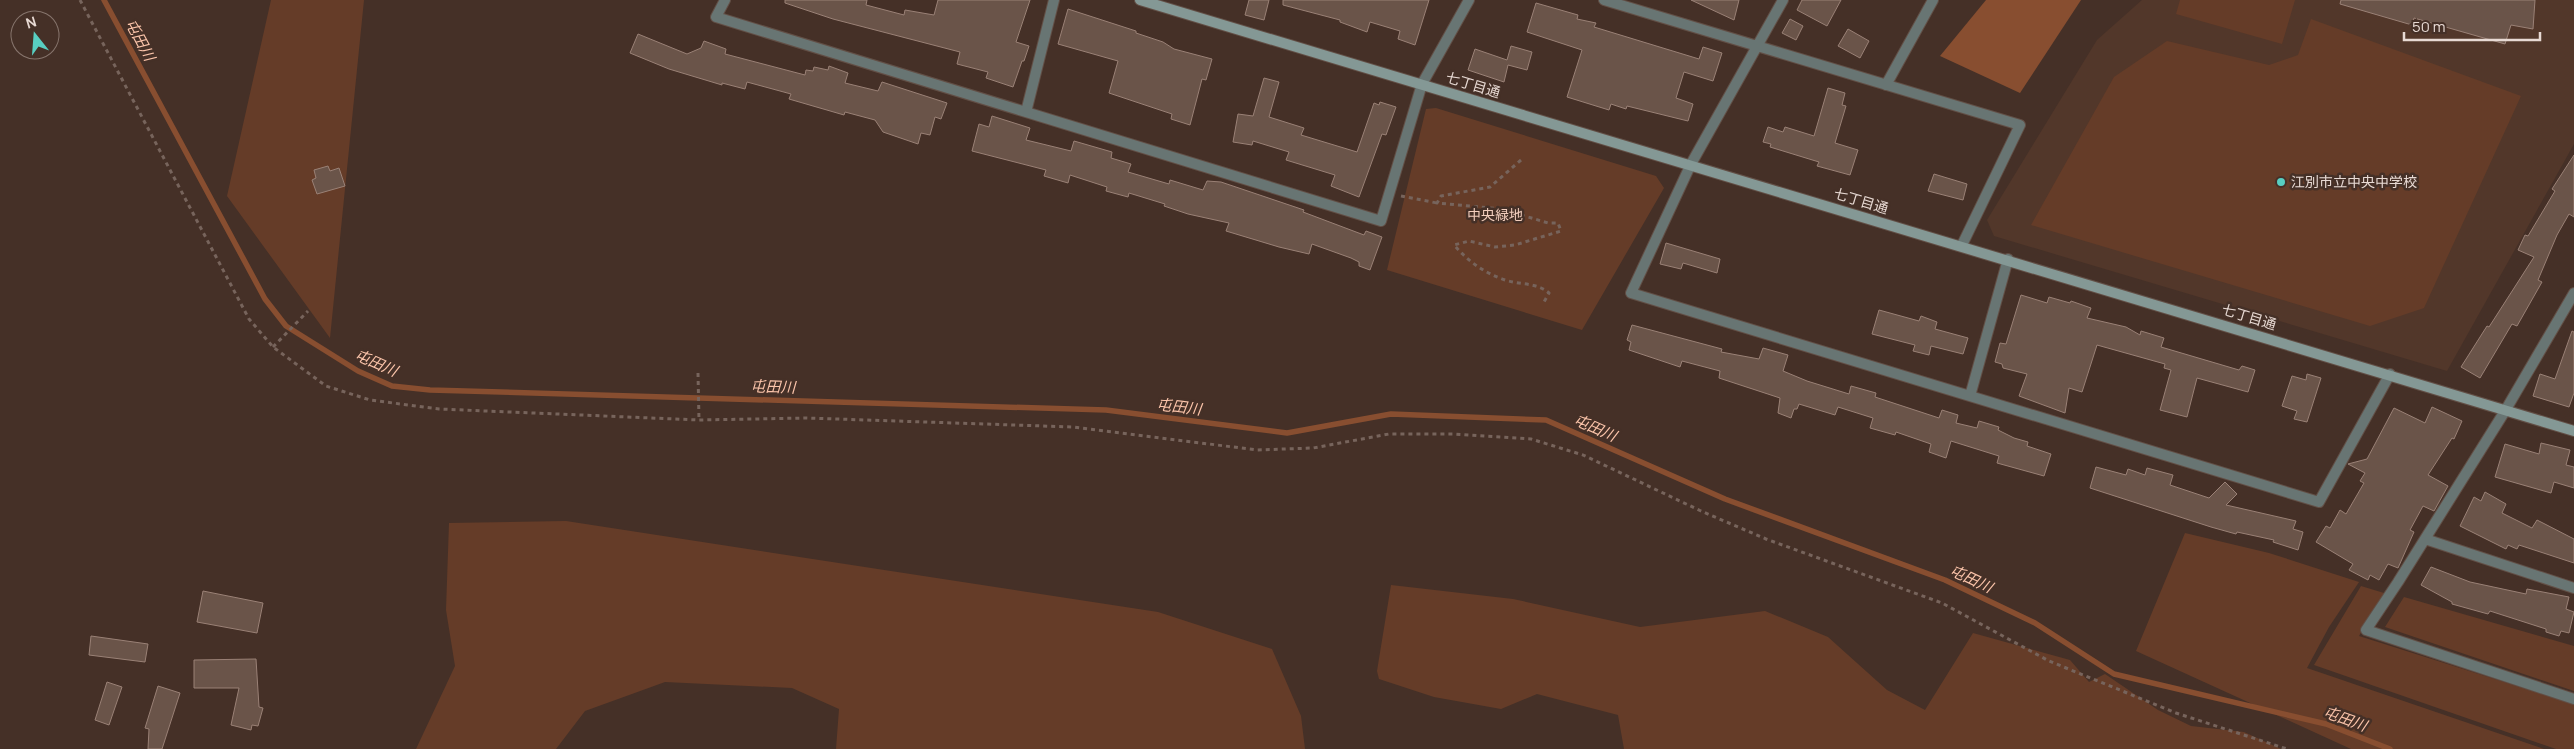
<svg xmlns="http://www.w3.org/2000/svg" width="2574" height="749" font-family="Manrope,'Noto Sans JP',sans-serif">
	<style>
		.built { fill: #52372a }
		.green { fill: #653c28 }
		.water { fill: #884e30 }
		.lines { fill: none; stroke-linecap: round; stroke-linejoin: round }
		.stream { stroke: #884e30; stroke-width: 5.5 }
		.building { fill: #6a5449; stroke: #9a8176 }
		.street-casing { stroke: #624f46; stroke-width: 12 }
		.secondary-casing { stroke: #624f46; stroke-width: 12 }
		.path { stroke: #77645c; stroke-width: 3; stroke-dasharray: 4 4; stroke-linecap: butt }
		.street { stroke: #687573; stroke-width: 10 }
		.secondary { stroke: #849895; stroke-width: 10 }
		.poi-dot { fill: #58cec1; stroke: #453027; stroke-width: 2 }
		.labels { text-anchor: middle; stroke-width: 5; stroke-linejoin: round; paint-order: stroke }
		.street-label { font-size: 14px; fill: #e8dad4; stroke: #453027 }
		.poi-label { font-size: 14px; fill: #e8dad4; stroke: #453027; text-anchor: start }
		.park-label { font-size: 14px; fill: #f3cebd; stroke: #453027 }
		.water-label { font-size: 15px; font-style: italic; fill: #fbc4aa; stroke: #453027 }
	</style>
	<rect width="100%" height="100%" fill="#453027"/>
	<path class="built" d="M2142 0H2574V144L2447 371 1994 236 1987 220 2097 40Z"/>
	<path class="green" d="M271 0H364L330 338 227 196Z
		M2180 0H2295L2282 44 2176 14Z
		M2311 19 2521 96 2424 308 2370 326 2031 225 2114 77 2167 41 2269 65 2298 55Z
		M1436 108 1656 176 1664 188 1582 330 1387 270 1426 109Z
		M566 521 1158 612 1272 649 1301 716 1305 749H836L839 709 792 688 665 682 585 711 556 749H416L455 666 446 610 449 523Z
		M2185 533 2269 553 2359 582 2329 627 2307 668 2544 749H2351L2136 651Z
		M1391 585 1513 599 1640 627 1765 611 1828 637 1887 690 1925 710 1973 633 2070 660 2089 682 2105 674 2158 710 2191 726 2244 732 2281 749H1624L1618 715 1537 694 1501 709 1434 697 1379 679 1377 671Z
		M2361 586 2384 593 2359 636 2574 704V749H2556L2314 665Z
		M2404 597 2574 646V691L2385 627Z"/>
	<path class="water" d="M1986 0H2081L2020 93 1940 56Z"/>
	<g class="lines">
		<path class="stream" d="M104 0 265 299 286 326 358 371 392 386 430 390 1106 410 1287 433 1391 414 1546 420 1725 499 1945 580 2035 623 2114 674 2326 724 2390 749"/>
	</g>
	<path class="building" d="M785 0H867L866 5 904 15 905 10 934 15 938 0H1030L1016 42 1029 46 1024 61H1022L1013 87 986 78 988 72 957 64 960 52 833 19 785 3Z
		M1249 0H1269L1264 20 1245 15Z
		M1283 0H1429L1415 45 1398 39 1400 31 1370 22 1367 32 1340 22V20L1283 5Z
		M1691 0H1739L1734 20Z
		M1802 0H1841L1827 26 1797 10Z
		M2341 0H2535L2533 29 2511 25 2505 44 2414 18 2412 25 2340 4Z
		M1536 3 1578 15 1577 19 1596 23 1594 27 1699 59 1703 47 1722 53 1713 81 1684 72 1676 98 1693 104 1688 121 1627 106 1626 109 1611 104 1609 110 1567 97 1582 50 1527 32Z
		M1068 9 1136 31V33L1163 42 1174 49 1212 59 1206 80 1202 79 1190 125 1171 119 1172 114 1109 93 1118 61 1058 44Z
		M1790 19 1803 26 1796 40 1782 33Z
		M1848 29 1869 41 1860 58 1838 46Z
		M638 34 687 54 701 48 704 41 726 49 725 54 805 75 806 70 813 71 814 67 828 70 829 66 848 73 845 83 878 91 882 82 947 103 941 119 935 117 930 135 921 133 918 144 883 132 875 120 845 112 844 115 789 99 791 94 747 82 745 89 722 83V85L669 69 630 53Z
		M1511 46 1532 52 1527 70 1508 65 1504 82 1468 70 1475 49 1507 60Z
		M1264 78 1279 82 1269 117 1304 128 1301 135 1357 152 1374 103 1379 105 1380 102 1396 107 1386 135 1382 134 1359 197 1331 186 1335 175 1286 160 1289 152 1253 141 1252 145 1233 142 1238 114 1253 116Z
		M1828 88 1845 93 1842 105 1846 106 1835 143 1858 150 1850 175 1817 166 1819 162 1770 147 1771 144 1763 142 1768 127 1783 132 1785 127 1814 136Z
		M992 116 1030 128 1026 140 1071 151 1074 141 1112 152 1111 158 1131 164 1128 172 1169 184 1170 180 1203 190 1207 181 1221 182 1304 210 1303 212 1364 235 1366 231 1382 237 1370 270 1359 266V262L1351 258 1312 244 1309 254 1279 247 1226 231 1229 223 1188 214 1164 206 1165 204 1129 193 1128 197 1106 191 1107 187 1070 175 1068 183 1044 176 1046 170 972 151 979 124 989 127Z
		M2574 155V217L2569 214 2557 235 2538 280 2542 282 2517 326 2512 324 2480 378 2461 367 2487 326 2489 327 2534 257 2518 250 2525 235 2528 236 2555 191 2552 189Z
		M328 166 330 171 339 168 345 186 317 194 312 180 316 178 314 170Z
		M1934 174 1967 184 1963 200 1928 191Z
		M1666 243 1720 259 1717 273 1683 263 1681 269 1660 264Z
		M2021 295 2047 303 2049 297 2070 303 2071 301 2091 308 2087 318 2126 327 2140 335 2141 331 2164 338 2161 347 2239 370 2242 366 2255 370 2248 392 2197 378 2187 417 2160 410 2171 370 2164 368 2165 364 2097 345 2082 392 2069 388 2065 413 2019 396 2027 374 2003 368 2002 364 1995 362 2000 343 2006 344Z
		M1879 310 1919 321 1921 316 1937 322 1935 329 1968 338 1963 354 1931 346 1929 355 1913 351 1915 345 1872 334Z
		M1632 325 1722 349 1721 352 1759 359 1763 348 1788 355 1783 371 1807 381 1849 394 1851 386 1876 393 1875 397 1939 418 1942 410 1958 415 1956 423 1977 428 1979 421 1999 427 1998 430 2014 438 2028 442 2027 446 2051 454 2044 476 1997 463 1999 456 1951 441 1946 458 1929 452 1931 444 1896 432 1895 435 1870 428 1873 418 1838 407 1835 415 1799 404 1797 409H1794L1791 418 1778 413 1780 398 1719 378 1720 371 1682 361 1680 367 1629 350 1631 342 1627 340Z
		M2572 331 2574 332V393L2569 407 2533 396 2540 374 2555 379Z
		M2307 374 2321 378 2307 422 2294 419 2297 411 2282 406 2292 376 2306 380Z
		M2432 407 2462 421 2454 439 2452 438 2428 475 2448 486 2434 511 2423 506 2410 530 2414 532 2398 568 2388 564 2379 580 2370 575 2368 580 2349 570 2353 564 2316 542 2326 526 2330 528 2340 510 2346 514 2364 483 2360 481 2365 473 2348 464 2367 459 2394 408 2425 423Z
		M2541 443 2570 450 2566 465 2574 467V488L2554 482 2551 493 2495 477 2505 444 2539 454Z
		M2096 467 2126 475 2128 469 2145 475 2147 468 2173 475 2170 485 2209 498 2225 482 2237 494 2226 505 2296 521 2293 529 2303 532 2298 550 2273 542 2274 540 2237 532 2236 534 2211 527 2090 488Z
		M2485 492 2506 504 2502 513 2532 528 2537 520 2574 539V563L2519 545 2517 549 2508 545 2506 549 2460 526 2474 497 2481 501Z
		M2431 567 2470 582 2526 594 2527 589 2569 597 2566 609 2574 612 2569 633 2561 631 2559 636 2546 632V629L2490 611 2488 614 2452 604V602L2421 585Z
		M203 591 263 603 257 633 197 622Z
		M91 636 148 644 145 662 89 655Z
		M256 659 259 707 263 708 258 726 252 725 251 730 231 725 239 688H194V660Z
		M107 682 122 687 109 725 95 720Z
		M158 686 180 693 162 749H148L149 729 145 728Z"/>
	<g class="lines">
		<g class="street-casing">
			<path id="street" d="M725 0 716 17 1381 221 1422 84 1469 0
				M1604 0 2020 125 1962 245
				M1783 0 1691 164 1631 293 2319 502 2390 374
				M1886 85 1933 0
				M1026 112 1054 0
				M2574 293 2505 411 2398 582 2366 630 2574 699
				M1970 396 2008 259
				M2425 539 2574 588"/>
		</g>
		<g class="secondary-casing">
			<path id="secondary" d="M1140 0 2574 431"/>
		</g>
		<path class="path" d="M80 0 249 319 273 347 326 386 370 400 439 409 699 420 807 418 1073 427 1257 450 1313 448 1389 434H1453L1531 439 1583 455 1701 511 1766 539 1942 603 2049 661 2176 713 2287 749
			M1521 160 1490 187 1441 196 1437 203 1502 209 1548 223H1558L1561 231 1515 245 1495 247 1469 241 1454 245C1468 261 1484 273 1505 280 1520 285 1536 282 1549 293L1544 302
			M1401 196 1437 203
			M273 347 308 311
			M698 373 699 420"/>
		<use href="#street" class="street"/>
		<use href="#secondary" class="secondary"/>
	</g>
	<circle class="poi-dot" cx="2281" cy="182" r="5"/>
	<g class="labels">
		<g class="street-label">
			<text transform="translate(1473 85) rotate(17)" y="5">七丁目通</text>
			<text transform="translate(1861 201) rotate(17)" y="5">七丁目通</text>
			<text transform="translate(2249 317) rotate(17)" y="5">七丁目通</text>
		</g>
		<g class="poi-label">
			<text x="2291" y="187">江別市立中央中学校</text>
		</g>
		<g class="park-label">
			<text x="1495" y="220">中央緑地</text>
		</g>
		<g class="water-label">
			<text transform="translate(140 40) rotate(62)" y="5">屯田川</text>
			<text transform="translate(376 363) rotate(24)" y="5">屯田川</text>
			<text transform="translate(773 387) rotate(2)" y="5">屯田川</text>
			<text transform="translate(1179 407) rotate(7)" y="5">屯田川</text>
			<text transform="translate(1595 428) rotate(24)" y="5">屯田川</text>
			<text transform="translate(1971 579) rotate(25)" y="5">屯田川</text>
			<text transform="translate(2345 719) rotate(20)" y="5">屯田川</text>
		</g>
	</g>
	<g transform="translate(35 35) rotate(343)"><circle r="24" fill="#453027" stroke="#86746c"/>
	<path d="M0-4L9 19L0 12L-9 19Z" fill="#58cec1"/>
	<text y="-8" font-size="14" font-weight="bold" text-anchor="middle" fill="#e8dad4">N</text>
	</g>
	<path d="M2404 32v8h136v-8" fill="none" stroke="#e8dad4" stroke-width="2.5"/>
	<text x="2412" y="32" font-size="15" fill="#e8dad4" stroke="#453027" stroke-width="4" paint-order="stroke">50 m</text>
</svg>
